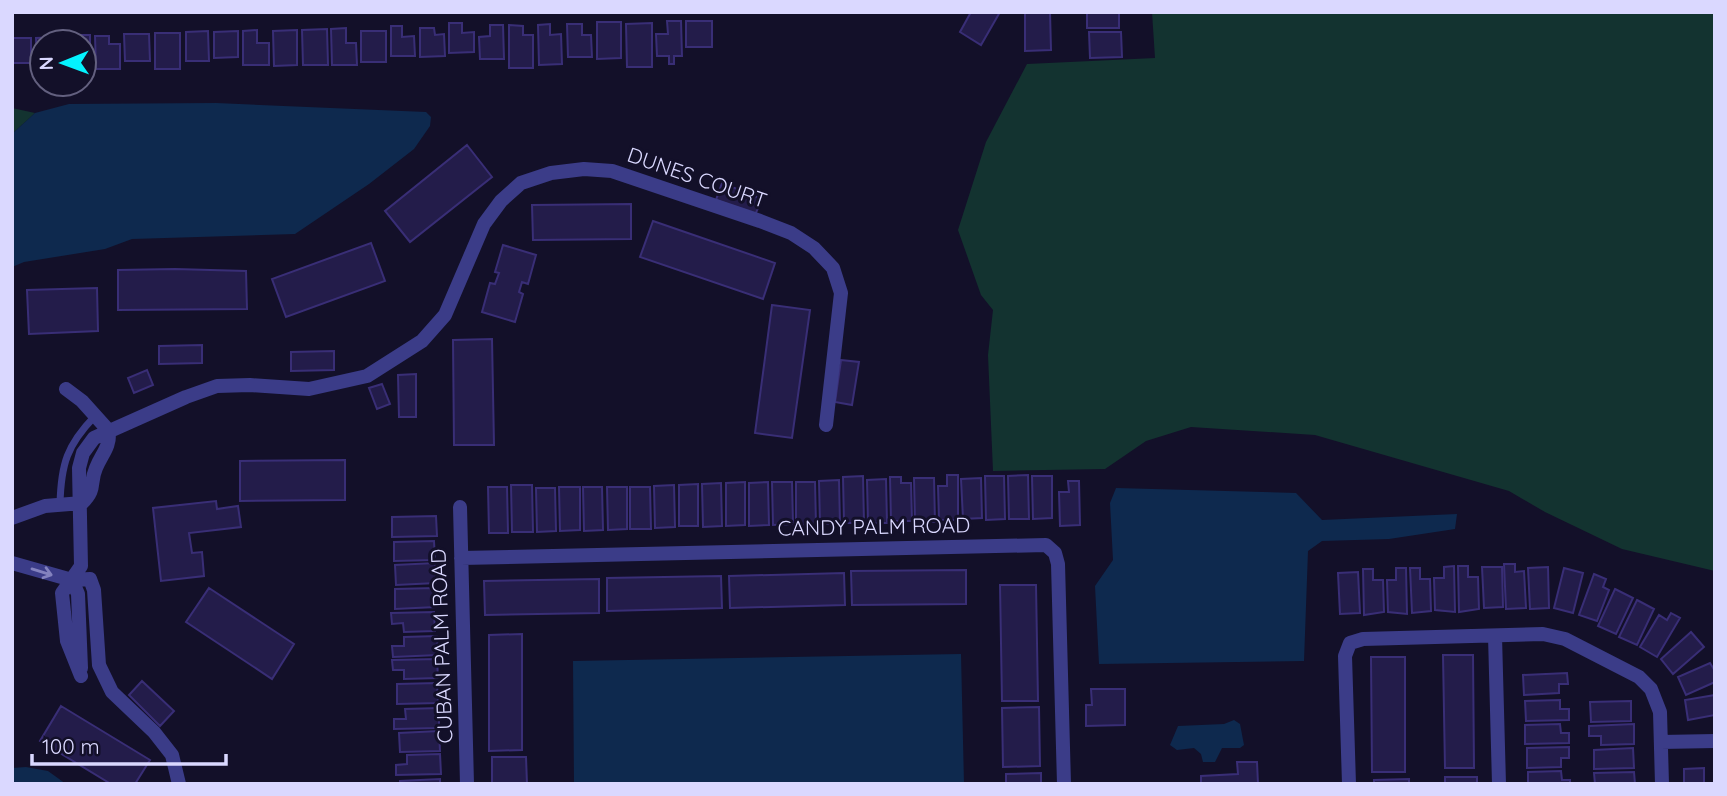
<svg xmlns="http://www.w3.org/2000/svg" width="1727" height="796" font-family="Quicksand,sans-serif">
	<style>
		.green { fill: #133330 }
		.water { fill: #0e294e }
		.building { fill: #231c4a; stroke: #392e76; stroke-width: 2 }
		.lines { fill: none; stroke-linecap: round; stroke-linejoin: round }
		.lane { stroke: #3b3c88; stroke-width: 7 }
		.street { stroke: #3b3c88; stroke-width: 14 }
		.oneway { stroke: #8382be }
		.labels { text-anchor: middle; stroke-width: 6; stroke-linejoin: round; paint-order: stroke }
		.street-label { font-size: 21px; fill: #dad8ff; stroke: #131029 }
	</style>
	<rect width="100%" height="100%" fill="#131029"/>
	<path class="green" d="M1152 12H1715V571L1622 549 1545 512 1509 491 1315 435 1191 427 1146 441 1105 469 993 471 988 355 993 310 981 295 958 230 986 142 1027 64 1155 58Z
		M12 108 35 113 12 134Z"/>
	<path class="water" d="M216 103 426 112 431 117 430 126 414 149 369 184 295 234 132 239 105 249 24 262 12 267V134L35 113 69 104Z
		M1116 488 1296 493 1322 520 1457 514 1455 529 1389 539 1322 541 1308 551 1304 661 1099 664 1095 586 1113 560 1110 503Z
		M961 654 964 784H574L573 661Z
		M1234 720 1240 724 1244 745 1240 748H1222L1215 762H1203L1201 754 1194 748 1177 750 1170 745 1178 726 1224 724Z
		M26 767 48 771 66 784H12V768Z"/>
	<path class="building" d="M971 12H1000L981 45 960 32Z
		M1025 12H1050L1051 50 1025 51Z
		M1087 12H1119V28H1087Z
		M667 21H681L682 56H674V64H669V56H657L656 34H668Z
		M686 21H712V47H686Z
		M597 22H621V58L597 59Z
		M449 23H462V33L474 32V52L449 53Z
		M652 23V67H627L626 24Z
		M550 24V35L561 34 562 64 539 65 538 25Z
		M567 24H582V35H591L592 57H568Z
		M490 25H503L504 59H480L479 37 490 36Z
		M509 25 523 26V35H533V68H509Z
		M391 26H402V37L414 36 415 56H391Z
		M346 28V43H356L357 65H332L331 29Z
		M420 28H434L435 35 444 34 445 56 420 57Z
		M327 29 328 65H303L302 30Z
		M257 30V43H269V65H243V31Z
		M297 30V65L274 66 273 31Z
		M208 31 209 61H186V32Z
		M238 31V57L214 58V32Z
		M361 31H386V62H361Z
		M1089 32H1121L1122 57 1090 58Z
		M155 33H180V69H155Z
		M124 34H149L150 61H125Z
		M66 35H90V61L84 62V42H66Z
		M95 36H109V44H120V69H96Z
		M60 37V42H42V68L37 69 36 38Z
		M12 38H31V63H12Z
		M467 145 492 177 410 242 385 211Z
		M722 183 762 199 755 215 716 200Z
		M631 204V239L533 240 532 205Z
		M653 221 775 263 763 299 640 257Z
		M371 243 385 281 286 317 272 279Z
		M503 245 536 255 528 284 522 282 519 292 523 294 515 322 482 312 490 283 495 284 499 273 495 272Z
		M175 269 246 271 247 309 118 310V270Z
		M97 288 98 331 29 334 27 290Z
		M772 305 810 310 792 438 755 433Z
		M492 339 494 445H454L453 340Z
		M202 345V363L159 364V346Z
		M334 351V370L291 371V352Z
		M841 360 859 362 852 405 835 402Z
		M147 370 153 385 134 393 128 378Z
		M416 374V417H399L398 375Z
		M382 384 390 404 377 409 369 388Z
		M345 460V500L240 501V461Z
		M947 475H958V520H939L938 486H947Z
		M1028 475 1029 519H1009L1008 476Z
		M863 476 864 523H844L843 477Z
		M985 476H1004L1005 519 986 520Z
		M1032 476H1052V518L1033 519Z
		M890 477H901V483H911L912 521H891Z
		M914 478H934L935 522H915Z
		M981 478 982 518 963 519 961 479Z
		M886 479 887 523H868L867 480Z
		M839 480 840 524H820L819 481Z
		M1068 481H1079L1080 525 1060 526 1059 492H1069Z
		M745 482V525L726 526V483Z
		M768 482 769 525 749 526V483Z
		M772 482H792L793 524 773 525Z
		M796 482H815L816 525H796Z
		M721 483 722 526 703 527 702 484Z
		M698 484V526H679V485Z
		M511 485H532L533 532H512Z
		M674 485 675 527 655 528 654 486Z
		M488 487H507L508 533H489Z
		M559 487H580V530L560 531Z
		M583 487H602L603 530 584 531Z
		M607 487H627V529L608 530Z
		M630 487H650L651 529H630Z
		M536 488H555L556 531 537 532Z
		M216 501 217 509 238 506 241 527 189 533 192 553 202 552 204 576 161 581 153 508Z
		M436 516 437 536 392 537V517Z
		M434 541 435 560 394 561V542Z
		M435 563 436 583 396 585 395 565Z
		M1504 564H1515V572L1524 571 1526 608 1506 609Z
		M1454 566 1455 612 1435 610 1434 578H1444V567Z
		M1458 566H1468V577H1478L1479 609 1459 612Z
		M1482 567H1502L1503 607 1484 608Z
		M1548 567 1549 608 1530 609 1528 568Z
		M1396 568H1406L1407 614 1388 612 1387 580H1396Z
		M1410 568H1420V579H1430L1431 611 1412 613Z
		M1564 568 1583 573 1573 613 1554 608Z
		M1363 569H1373V580H1383L1384 612 1364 615Z
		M966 570V604L852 605 851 571Z
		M1358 572 1360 613 1340 614 1338 573Z
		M844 573 845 605 730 608 729 576Z
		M1594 574 1606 579 1603 587 1609 590 1597 621 1579 615Z
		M721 576 722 608 607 611V578Z
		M599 579V613L485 615 484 581Z
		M1000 585H1036L1038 701H1002Z
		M209 588 294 644 272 679 186 622Z
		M435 588 436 607 395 609V589Z
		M1615 589 1633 598 1616 634 1598 626Z
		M1637 600 1654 609 1637 645 1619 637Z
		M434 612 435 631 404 632 403 623 392 624 391 613Z
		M1671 613 1680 618 1657 657 1640 647 1659 615 1667 620Z
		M1691 632 1704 647 1673 674 1661 659Z
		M522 634V750L489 751V635Z
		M437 636 438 655 393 657 392 646H404V637Z
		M1443 655H1473L1474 768H1445Z
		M1371 657H1405V772H1372Z
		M437 659 438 678 404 679V670H393L392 660Z
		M1710 663 1715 671V682L1686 695 1678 677Z
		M1567 673 1568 684H1559V693L1524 695 1523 675Z
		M142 681 174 711 160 726 129 695Z
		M437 683 438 703 397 704V684Z
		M1091 689H1125V725L1086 726V705H1092Z
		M1715 695V715L1688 720 1685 700Z
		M1560 700V709H1569V720L1526 721 1525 701Z
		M1631 701V721L1591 722 1590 702Z
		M61 706 150 760 135 784H111L40 741Z
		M1039 707 1040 766 1003 767 1002 708Z
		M439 708V728L394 729V719H406L405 709Z
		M1560 724 1561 733H1569V743L1525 744V725Z
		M1634 724V744L1601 745V736H1589V726Z
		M439 731 440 751 400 752 399 733Z
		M1569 747V758H1561V767L1527 768V748Z
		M1633 748 1634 768 1594 769V750Z
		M440 754 441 774 396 775V765L407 764V755Z
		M492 757H526L527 784H492Z
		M1237 762H1257L1258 784H1192L1201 783V776L1238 774Z
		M1704 768V784H1684V769Z
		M1561 771 1562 780H1570V784H1528V772Z
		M1634 772 1635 784H1595L1594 773Z
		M1041 773V784H1006V774Z
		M1445 777H1477V784H1445Z
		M440 779V784H400V781Z
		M1409 779V784H1374V780Z"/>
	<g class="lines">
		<path class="lane" d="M60 504C61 464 67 445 95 416"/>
		<path class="street" d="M66 389 82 401 109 431
			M82 503C97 488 89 484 96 468 102 453 110 448 109 431
			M460 507 467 784
			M12 518 45 506 82 503
			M461 558 1046 545 1055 553 1058 564 1064 784
			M12 563 72 580 90 579 94 590 99 665 112 692 154 732 172 755 179 784
			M72 580 78 594 81 668
			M1495 636 1499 784
			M81 676 67 641 62 593 81 566 79 468 83 453 94 438 186 397 217 386 250 385 309 389 367 376 422 341 445 315 484 224 501 201 521 183 551 173 584 169 612 171 760 221 791 233 814 248 833 268 841 293 826 425
			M1661 742 1715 741
			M1349 784 1345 656 1350 643 1363 639 1543 634 1565 639 1639 677 1651 689 1660 712 1662 784"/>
	</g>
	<defs><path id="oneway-shaft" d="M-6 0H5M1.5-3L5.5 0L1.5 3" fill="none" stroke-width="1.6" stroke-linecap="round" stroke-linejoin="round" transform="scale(1.75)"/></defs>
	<use class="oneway" href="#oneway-shaft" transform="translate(42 572) rotate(17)"/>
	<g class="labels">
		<g class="street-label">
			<text transform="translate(697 178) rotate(19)" y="7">DUNES COURT</text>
			<text transform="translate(874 527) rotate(-1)" y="7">CANDY PALM ROAD</text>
			<text transform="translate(442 646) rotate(-92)" y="7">CUBAN PALM ROAD</text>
		</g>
	</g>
	<rect width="1727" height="796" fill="none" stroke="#dad8ff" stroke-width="28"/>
	<g transform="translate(63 63) rotate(269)"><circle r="33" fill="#131029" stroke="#63607f" stroke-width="2"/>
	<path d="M0-5L12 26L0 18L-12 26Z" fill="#04f2ff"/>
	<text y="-10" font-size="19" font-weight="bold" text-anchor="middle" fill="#dad8ff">N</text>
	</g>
	<path d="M32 754v10h194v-10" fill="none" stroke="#dad8ff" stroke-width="3.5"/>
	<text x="42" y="754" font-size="21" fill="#dad8ff" stroke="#131029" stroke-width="5" paint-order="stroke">100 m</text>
</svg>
